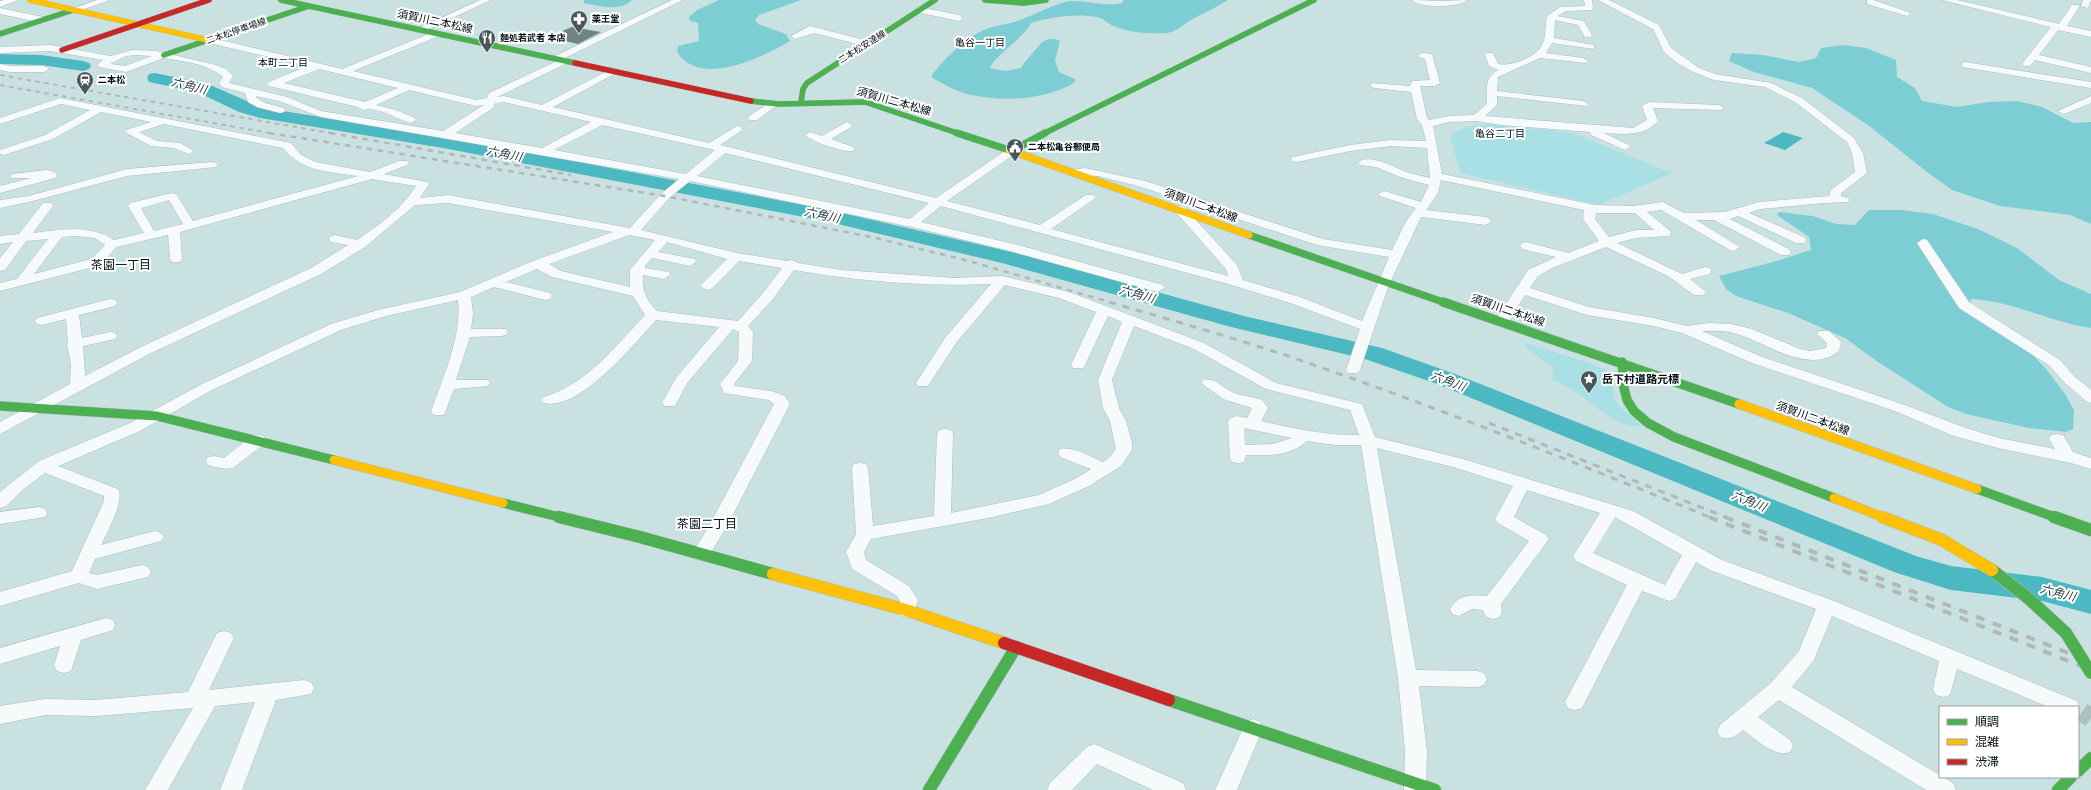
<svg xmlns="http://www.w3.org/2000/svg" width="2091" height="790" font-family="Mulish,'Noto Sans JP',sans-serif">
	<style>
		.green { fill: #a9e0e5 }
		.forest { fill: #7cced4 }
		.water { fill: #4cb8c1 }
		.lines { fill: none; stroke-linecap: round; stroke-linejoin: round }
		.river { fill: #4cb8c1; fill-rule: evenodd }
		.building { fill: #718484 }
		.street-tunnel { stroke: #acc1c2; stroke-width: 19; stroke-dasharray: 19 10; stroke-linecap: butt }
		.street-casing { stroke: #abbdbe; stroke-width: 1 }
		.fast-far3-casing { stroke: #abbdbe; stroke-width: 6 }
		.fast-far2-casing { stroke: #abbdbe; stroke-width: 8 }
		.fast-far1-casing { stroke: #abbdbe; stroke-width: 10 }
		.fast-casing { stroke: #abbdbe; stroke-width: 13 }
		.slow-far3-casing { stroke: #abbdbe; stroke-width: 6 }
		.slow-far2-casing { stroke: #abbdbe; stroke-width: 8 }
		.slow-far1-casing { stroke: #abbdbe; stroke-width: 10 }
		.slow-casing { stroke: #abbdbe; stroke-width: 13 }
		.jam-far1-casing { stroke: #abbdbe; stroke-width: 6 }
		.jam-casing { stroke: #abbdbe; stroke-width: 13 }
		.street { fill: #f7fafb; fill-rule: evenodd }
		.fast-far3 { stroke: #4caf50; stroke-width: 5.5 }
		.fast-far2 { stroke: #4caf50; stroke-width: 7 }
		.fast-far1 { stroke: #4caf50; stroke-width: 9 }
		.fast { stroke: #4caf50; stroke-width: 12 }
		.slow-far3 { stroke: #ffc107; stroke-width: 5.5 }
		.slow-far2 { stroke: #ffc107; stroke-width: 7 }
		.slow-far1 { stroke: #ffc107; stroke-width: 9 }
		.slow { stroke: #ffc107; stroke-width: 12 }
		.jam-far1 { stroke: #c62828; stroke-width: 5.5 }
		.jam { stroke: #c62828; stroke-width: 12 }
		.rail-far3 { stroke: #b2b7b8; stroke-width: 2; stroke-dasharray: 4.5 4.5; stroke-linecap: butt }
		.rail-far2 { stroke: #b2b7b8; stroke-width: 2.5; stroke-dasharray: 5.5 5.5; stroke-linecap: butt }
		.rail-far1 { stroke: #b2b7b8; stroke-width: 3; stroke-dasharray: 7 7; stroke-linecap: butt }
		.rail { stroke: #b2b7b8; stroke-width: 4; stroke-dasharray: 9 9; stroke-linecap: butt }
		.fast-bridge-casing { stroke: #abbdbe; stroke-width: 13; stroke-linecap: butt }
		.fast-bridge { stroke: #4caf50; stroke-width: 12 }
		.labels { text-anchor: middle; stroke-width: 4; stroke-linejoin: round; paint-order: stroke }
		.far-poi-label { font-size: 9px; font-weight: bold; fill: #020e10; stroke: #fff; text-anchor: start }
		.far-street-label { font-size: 9px; fill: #020e10; stroke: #fff }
		.far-neighbourhood-label { font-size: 10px; fill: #020e10; stroke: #fff }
		.street-label { font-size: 11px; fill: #020e10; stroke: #fff }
		.poi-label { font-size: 11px; font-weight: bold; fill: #020e10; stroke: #fff; text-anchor: start }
		.water-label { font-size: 12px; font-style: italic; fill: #1e3436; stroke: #fff }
		.neighbourhood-label { font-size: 12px; fill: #020e10; stroke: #fff }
	</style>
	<rect width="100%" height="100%" fill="#cae1e2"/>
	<path class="green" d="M1490 124 1573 133 1672 173 1598 205 1460 173 1450 135 1466 127Z
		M1527 343 1592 364 1604 369 1611 377 1614 398 1620 407 1642 426C1617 428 1600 409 1581 396 1573 389 1563 385 1553 380V368L1528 349 1526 346Z"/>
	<path class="forest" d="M584 0H632C620 12 599 6 584 3Z
		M719 0H801L759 15 755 20 758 24 786 34 790 41C762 58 699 88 677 52L678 46 699 41 698 23 690 21 689 17 697 10Z
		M1123 0H1228C1216 8 1203 13 1191 20 1182 25 1177 32 1167 33 1151 34 1131 33 1116 27 1109 25 1103 18 1097 17 1078 13 1049 17 1031 23 1022 40 997 53 990 68L1005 71 1021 68C1024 62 1027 60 1031 55 1040 45 1045 34 1060 41L1055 61 1059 72 1075 79V82C1049 99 1007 102 977 96 960 94 945 85 931 77 940 63 964 39 980 32 993 25 1007 25 1021 20 1037 13 1052 5 1069 1 1087 0 1104 7 1123 3Z
		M1843 45 1866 48 1896 60 1897 77 1915 88 1922 101 1957 107 1988 102 2017 101 2042 107 2073 123 2091 122V224L2070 215 2000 206 1952 190 1927 172 1868 125 1812 88 1754 72 1729 61 1732 53 1763 55 1799 62 1816 58 1821 48Z
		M1869 210H1901L1933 214 1978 229 2017 248 2059 280 2091 294V328C2050 322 2013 301 1971 299L1970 305 2019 341 2047 370 2065 394 2074 410 2073 429 2066 432 2029 428 1966 414 1948 407 1878 362 1845 338 1788 313 1736 296 1726 289 1719 276 1773 262 1811 250 1809 237 1777 215 1779 212 1813 216 1836 224 1855 225Z"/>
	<path class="water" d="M1783 132 1803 138 1785 150 1764 143Z"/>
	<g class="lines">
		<path class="river" d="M0 54 41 55 83 61 89 63 91 66 89 69 83 71 41 65 0 64Z
			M155 73 208 84 263 108 443 136 825 209 1016 253 1244 316 1382 348 1455 374 1916 556 1951 566 2042 577 2091 590V614L2042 601 1951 590 1894 572 1437 384 1365 359 1231 327 1002 263 825 221 443 148 260 118 239 112 197 92 149 82 147 78 149 74Z"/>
	</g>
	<path class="building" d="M572 27 601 32 578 44 548 37Z"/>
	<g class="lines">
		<path class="street-tunnel" d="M2082 712 2091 718"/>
		<g class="street-casing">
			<path id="street" d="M5 0H19L0 7V1Z
				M97 0H110L73 13 69 10Z
				M480 0H491L422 32H416L415 30Z
				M672 0H683L565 58 569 61 567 63 497 97 504 96 542 105 613 68 618 71 616 73 553 107 709 143 737 126 741 127 742 129 741 131 720 145 936 198 1008 149H1016L1017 151 1016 153 947 201 1040 225 1086 195H1094L1096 197 1094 199 1051 229 1228 276 1226 269 1174 210 1180 206 1184 207 1237 265 1243 280 1300 297 1362 321 1389 257 1317 245 1138 186 1098 176 1076 175 1070 172 1072 170 1085 168 1145 181 1323 239 1392 250 1405 223 1416 208 1380 196 1378 194 1384 191 1421 202 1429 185 1400 177 1376 167 1360 165 1358 163C1367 152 1398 169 1409 173 1416 175 1423 176 1430 178L1427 148 1391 146 1350 151 1297 162 1293 161 1291 159 1293 157 1350 145 1391 140 1426 141 1422 125 1417 119 1411 92 1374 88 1371 87V83L1410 86 1412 81 1430 80 1425 59 1417 56 1422 53 1432 54 1440 83 1435 86H1420L1427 118 1429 120 1449 116 1474 115 1487 104C1487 90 1484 78 1498 70L1489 66 1485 55 1487 53H1493L1498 64C1511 67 1538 57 1543 43 1547 34 1544 23 1548 15L1561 7 1585 6 1584 0H1592L1593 10 1566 11 1557 16 1584 21 1592 35 1591 37H1585L1578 25 1555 20 1554 38 1594 45V49L1552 43 1546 53 1583 58 1588 61 1586 63 1540 58 1498 77 1497 91 1583 101 1588 104 1587 106 1497 96V105L1485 116 1633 128 1647 120 1642 106 1649 102 1718 105 1722 106 1723 108 1722 110 1653 108 1658 121C1645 137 1622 134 1604 133L1629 145 1630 147 1625 150 1591 135 1590 132 1501 125 1477 121 1449 122 1433 126 1442 174 1595 205 1634 206 1663 202 1684 213 1725 212 1759 202 1829 196 1831 190 1855 172 1852 153 1847 142 1795 102 1765 87 1714 80 1693 72 1676 62 1664 52 1653 29 1598 0H1609L1659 25 1671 48 1699 68 1715 74 1771 83 1802 98 1854 138 1863 153 1867 173 1841 193V196L1848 198 1850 200 1848 202 1824 203 1760 209 1749 213 1804 237 1806 240 1804 243H1796L1738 216 1730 219 1789 249 1791 252 1789 255H1781L1714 220H1696L1740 247 1734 251 1730 250 1661 210 1647 212 1669 230 1671 233 1669 236 1636 238 1617 243 1682 274 1705 267 1710 268 1711 271 1710 274 1690 279 1706 292 1704 295H1694L1668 276 1606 247 1552 268 1538 276 1530 288 1589 307 1654 318 1687 326 1708 323 1731 324 1752 329 1800 349 1810 351 1826 348 1827 343 1817 334 1819 331H1829L1841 342C1840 351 1838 353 1829 357 1796 369 1763 340 1733 333 1723 330 1712 331 1702 331L1762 357 1902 404 1966 428 1999 438 2055 449 2049 439 2051 435 2057 434 2063 435 2073 452 2091 458V469L2071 463 1998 448 1954 436 1892 410 1752 363 1682 333 1654 326 1587 315 1525 295 1507 324H1497L1495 321 1528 270 1556 257 1522 249 1520 246 1522 243 1526 242 1568 253 1599 241 1583 219 1584 210 1441 180 1438 193 1426 210 1486 217 1492 221 1486 225 1421 217 1388 287 1360 370 1358 373H1348L1346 370 1360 329 1290 303 1232 285 941 206 921 222 1018 245 1163 285 1165 288 1158 292 1010 251 912 227 690 181 669 198 641 230 737 253 787 261 792 260 798 263 842 270 955 278 1002 276 1069 292 1204 343 1276 383 1362 404 1375 437 1463 459 1633 511 1722 560 1834 601 2077 701 2080 707 2078 711V707H2049L1957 669 1950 695 1943 697 1936 695 1933 689 1939 661 1832 616 1814 660 1792 687 1953 783 1956 790H1926L1779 700 1758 717 1790 740 1793 746 1790 752C1774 758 1756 739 1743 730 1735 736 1730 741 1720 737L1717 731 1720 725 1771 683 1799 651 1816 609 1710 570 1696 562 1675 599 1669 601 1642 591 1582 708 1575 710 1568 708 1565 702 1627 585 1576 561 1573 556 1600 513 1527 490 1514 517 1546 535 1549 539 1501 604 1502 612 1500 617 1493 619 1486 617 1483 610 1472 609 1459 616 1452 614 1450 609C1458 594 1472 595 1487 596L1529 541 1498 523 1495 519 1513 486 1453 467 1377 448 1416 670 1477 671 1484 673 1487 679 1484 685 1477 687 1419 686 1427 751 1426 790H1404L1405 751 1398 678 1361 445H1335L1307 441C1291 456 1267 456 1246 455L1244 462 1238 463 1232 462 1230 458 1228 421 1231 418 1236 416 1247 418 1252 408 1223 399 1201 383 1203 380C1216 377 1223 389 1234 393 1243 396 1253 397 1262 400L1268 408 1261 421C1293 428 1326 436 1359 435L1350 410 1266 389 1194 349 1134 326 1112 380 1119 408 1126 421 1132 443V450L1121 466 1089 486 1049 504 988 518 871 539 864 552 866 560 909 586 918 600 913 615 906 617 899 615 897 610 900 601 897 596 852 569 846 552 856 534 852 468 854 464 860 463 866 464 868 468 873 526 934 516 937 434 939 430 945 429 951 430 953 434 951 513 1039 495 1077 478 1091 469 1060 457 1058 453 1060 449C1073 446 1091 457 1103 462L1109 458 1116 449 1110 421 1103 408 1098 380 1122 322 1108 316 1085 365 1083 368H1073L1071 365 1096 312 1059 298 1005 285 956 343 928 386H918L916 383 945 338 991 284C925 287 859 281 794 270L773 299 748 326 753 332 752 361 734 384 735 386 771 391 785 396 790 404 726 528 707 559 701 560 695 559 692 554 709 526 774 404 769 400 724 393 720 384 738 361 739 332 733 329 688 382 675 406H665L662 403 676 378 719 327 656 320C635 343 579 412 544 403L541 400 544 397C587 384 615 347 645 315L633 296 552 277 537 269 506 282 550 293 552 296 550 299 545 300 494 287 471 297 473 314 471 329H506L508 332 506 335 501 336 470 337 456 380H488L490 383 488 386 454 389 444 415H434L431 412C443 376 462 338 458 300L386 316 341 330 212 390 140 431 58 466 118 489C125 501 107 532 101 545L155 531 161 533 164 537 161 541 95 559 89 573 97 575 142 565 148 567 151 572 148 577 97 589 79 583 0 606V592L72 571 104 501V496L45 473 25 488 6 506 0 508V492L39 461 130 423 202 384 331 324 378 310 460 292 533 261 613 232 448 203 415 205 365 247 321 274 151 353 0 434V422L70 384 71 364 67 344 68 342 66 319 42 325 37 324 35 321 37 318 110 299 115 300 117 303 115 306 79 315 82 338 110 332 115 333 117 336 115 339 83 346 85 376 141 347 311 268 348 245 331 242 329 239 331 236 335 235 357 240C379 225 402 209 416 186L372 179 180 232 182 259 180 262H172L170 259 168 235 116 247 101 265 0 291V283L17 279 48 239 26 241 5 270 0 271V258L13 242 0 244V236L19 234 43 203H51L53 206 33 233C61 230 89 224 114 240L144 233 128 206 130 203 172 193 176 194 193 221 358 176C327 171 304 173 283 148L164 124 139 132 157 141 180 143 194 151 189 154 174 148 151 146 125 132 126 130 151 122 101 112 53 139 4 155 0 154V150L45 135 90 110 61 104 0 124V118L60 98 291 143 301 155 315 162 370 172 399 161H407L409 163 407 165 384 174 427 182 429 184 420 198 448 195 630 228 661 194 679 179 321 117 279 101 256 96 257 98 265 103 284 108 285 110 284 112 280 113 257 107 248 102 245 93 222 87 219 83 223 77C208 64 183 61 164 58L126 72 99 67 97 65 103 60 50 51 0 53V47L50 45 111 56 132 50 156 51 216 65 226 69 233 76 229 83 287 97 321 111 443 131 484 105 476 106 409 90 376 105 396 110 415 118 416 120 411 123C396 119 379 106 363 110L358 107 269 86 267 84 271 81 308 66 205 42 203 40 208 37 342 69 436 31 440 34 439 36 353 71 476 100 487 98 489 93 555 62 551 59 553 57ZM136 55 152 56 125 66 110 64 126 56ZM319 69 398 88 365 102 284 83ZM504 102 591 122 542 148 455 133 493 108 495 103ZM602 125 715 150 686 174 554 150ZM725 153 929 203 910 219 697 176ZM169 200 183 224 154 231 141 208ZM1596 213H1635L1654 230H1636L1609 237 1595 219ZM629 235 655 240 630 270V287L561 271 549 264ZM76 236 95 238 105 245 91 259 34 274 62 237ZM667 242 727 259 700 286 707 290 712 289 739 261 782 268 763 293 738 321 657 311C647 302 641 289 643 275L664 279 670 275 669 272 645 268V266L652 258 690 266 696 262 695 259 658 252ZM1244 428 1292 438 1273 444 1245 445ZM1615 517 1682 555 1665 585 1593 553Z
				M1412 0 1443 1 1467 0C1458 8 1420 8 1412 0Z
				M1867 0H1873L1911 13 1907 16 1867 4Z
				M1942 0H1957L2059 24 2072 5H2078L2079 7 2067 26 2091 31V37L2058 30 2039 55 2091 67V73L2035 60 2030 66H2024L2022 64 2051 27Z
				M2083 0H2091L2088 8 2081 6Z
				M919 7 959 15 963 18 959 21 916 12V8Z
				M0 8 43 17 47 20 43 23 0 14Z
				M810 26 872 42 874 44 869 47 814 33 795 39 791 36Z
				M1965 62 2091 82V88L1962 67V63Z
				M0 64 10 66H44L49 69 44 72H10L0 70Z
				M2091 96V103L2067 113 2063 114 2058 111Z
				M772 101 777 104 776 106 757 120H749L748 118 749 116Z
				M847 122 852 125 851 127 831 139 853 147 854 149 853 151C846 153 809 141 805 135L810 132 822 136Z
				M212 162 216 163 218 165 216 167 127 176 29 202 0 208V200L29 196 127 169Z
				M47 170 55 172 57 176 55 178 0 193V186L31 178H12L10 176 12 174Z
				M1923 239 1927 240 1969 302 2060 360 2075 377 2091 390V403L2086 401 2065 383 2050 366 1959 308 1917 243Z
				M258 435 264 436 266 440 264 444 233 468C224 470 216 467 208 465L206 461 208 457 214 456 224 458 252 436Z
				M39 507 45 509 47 513 45 517 0 524V512Z
				M106 618 113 620 115 625 113 630 81 640 71 671 64 673 57 671 54 665 60 646 0 664V648Z
				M224 631 231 633 234 638 209 690 304 680 311 682 314 688 311 694 276 700 242 790H220L255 702 215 706 168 790H145L193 708 96 716 45 715 0 724V706L45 699 96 700 188 692 217 633Z
				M1253 719 1260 722 1263 728 1237 790H1215L1246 722Z
				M1094 744 1183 783 1186 790H1153L1097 764 1072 790H1047L1050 783 1087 747Z"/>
		</g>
		<g class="fast-far3-casing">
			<path id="fast-far3" d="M281 0 575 63
				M985 0 1024 3 1046 0
				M0 34 73 10
				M164 55 309 6
				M751 101 779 104 865 102 960 134
				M801 102 803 89 807 83 935 0
				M1043 134 1314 0"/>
		</g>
		<g class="fast-far2-casing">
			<path id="fast-far2" d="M957 133 1009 150
				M1012 151 1045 133
				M1249 235 1446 303"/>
		</g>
		<g class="fast-far1-casing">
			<path id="fast-far1" d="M1443 302 1739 404
				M1622 362 1624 388 1627 400 1634 411 1648 423 1674 437 1834 498
				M0 406 157 416 334 460
				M1977 489 2057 518
				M503 503 563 518"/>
		</g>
		<g class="fast-casing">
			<path id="fast" d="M559 517 640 537 773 574
				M2054 517 2091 530
				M1992 570 2028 598 2066 633
				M1169 700 1435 790
				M2078 771 2091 758
				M929 790 1016 647
				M2058 790 2071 777"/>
		</g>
		<g class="slow-far3-casing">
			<path id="slow-far3" d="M30 0 208 40"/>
		</g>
		<g class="slow-far2-casing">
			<path id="slow-far2" d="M1009 150 1249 235"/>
		</g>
		<g class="slow-far1-casing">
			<path id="slow-far1" d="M1739 404 1977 489
				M334 460 503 503
				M1834 498 1885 518"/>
		</g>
		<g class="slow-casing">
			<path id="slow" d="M1882 517 1942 540 1992 570
				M773 574 906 610 1004 643"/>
		</g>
		<g class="jam-far1-casing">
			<path id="jam-far1" d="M62 50 209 0
				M575 63 751 101"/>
		</g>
		<g class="jam-casing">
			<path id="jam" d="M1004 643 1169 700"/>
		</g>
		<use href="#street" class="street"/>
		<use href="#fast-far3" class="fast-far3"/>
		<use href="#fast-far2" class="fast-far2"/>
		<use href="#fast-far1" class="fast-far1"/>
		<use href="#fast" class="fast"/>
		<use href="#slow-far3" class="slow-far3"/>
		<use href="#slow-far2" class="slow-far2"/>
		<use href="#slow-far1" class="slow-far1"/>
		<use href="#slow" class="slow"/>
		<use href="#jam-far1" class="jam-far1"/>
		<use href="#jam" class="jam"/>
		<path class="rail-far3" d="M0 75 336 134
			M0 85 275 134"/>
		<path class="rail-far2" d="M269 133 665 196 876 238 969 261 1113 303
			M330 133 571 175"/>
		<path class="rail-far1" d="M1109 302C1168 319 1227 336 1285 355 1429 404 1571 461 1712 518
			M1489 423 1728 518"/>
		<path class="rail" d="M1709 517 2091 670
			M1725 517 2091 662"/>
		<g class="fast-bridge-casing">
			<path id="fast-bridge" d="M2066 633 2091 673"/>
		</g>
		<use href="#fast-bridge" class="fast-bridge"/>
	</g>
	<defs>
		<g id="pharmacy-pin" transform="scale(0.9)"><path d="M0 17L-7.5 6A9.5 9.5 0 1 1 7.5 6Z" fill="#48585a" stroke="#fff"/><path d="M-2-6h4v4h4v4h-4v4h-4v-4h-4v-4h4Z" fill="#fff"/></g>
		<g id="restaurant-pin" transform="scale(0.9)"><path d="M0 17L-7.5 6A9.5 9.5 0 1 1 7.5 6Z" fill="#48585a" stroke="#fff"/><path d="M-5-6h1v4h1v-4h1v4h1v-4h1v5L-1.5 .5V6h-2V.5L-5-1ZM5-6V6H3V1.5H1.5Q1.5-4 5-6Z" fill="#fff"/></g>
		<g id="station-pin" transform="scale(0.9)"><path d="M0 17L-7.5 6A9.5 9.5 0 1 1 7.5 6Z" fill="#48585a" stroke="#fff"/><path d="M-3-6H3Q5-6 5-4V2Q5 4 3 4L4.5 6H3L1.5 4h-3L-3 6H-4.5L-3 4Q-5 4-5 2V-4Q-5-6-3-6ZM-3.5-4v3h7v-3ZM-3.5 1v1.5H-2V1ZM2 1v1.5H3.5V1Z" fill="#fff"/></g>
		<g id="civic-pin" transform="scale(0.9)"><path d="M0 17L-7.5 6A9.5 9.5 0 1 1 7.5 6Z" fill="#48585a" stroke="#fff"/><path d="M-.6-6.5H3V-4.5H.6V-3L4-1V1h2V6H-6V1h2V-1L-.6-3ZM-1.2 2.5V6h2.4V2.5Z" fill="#fff"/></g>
		<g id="sight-pin" transform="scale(0.9)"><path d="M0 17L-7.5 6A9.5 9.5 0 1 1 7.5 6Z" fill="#48585a" stroke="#fff"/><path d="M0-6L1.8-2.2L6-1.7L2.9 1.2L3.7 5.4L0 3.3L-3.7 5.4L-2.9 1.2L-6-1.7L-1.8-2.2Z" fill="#fff"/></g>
	</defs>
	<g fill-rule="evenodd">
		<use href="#pharmacy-pin" x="579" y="19"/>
		<use href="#restaurant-pin" x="487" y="38"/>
		<use href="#station-pin" x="85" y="80"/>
		<use href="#civic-pin" x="1015" y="147"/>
		<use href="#sight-pin" x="1589" y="379"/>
	</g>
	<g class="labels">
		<g class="far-poi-label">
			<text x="592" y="22">薬王堂</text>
			<text x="500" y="41">麺処若武者 本店</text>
			<text x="98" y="83">二本松</text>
			<text x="1028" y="150">二本松亀谷郵便局</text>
		</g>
		<g class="far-street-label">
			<text transform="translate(236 31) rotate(-19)" y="3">二本松停車場線</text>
			<text transform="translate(862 47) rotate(-32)" y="3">二本松安達線</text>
		</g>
		<g class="far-neighbourhood-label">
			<text x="980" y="46">亀谷一丁目</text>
			<text x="283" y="66">本町二丁目</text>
			<text x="1500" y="137">亀谷二丁目</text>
		</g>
		<g class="street-label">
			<text transform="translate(435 21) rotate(12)" y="4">須賀川二本松線</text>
			<text transform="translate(894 101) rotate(16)" y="4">須賀川二本松線</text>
			<text transform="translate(1201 205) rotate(20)" y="4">須賀川二本松線</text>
			<text transform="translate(1508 310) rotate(19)" y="4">須賀川二本松線</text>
			<text transform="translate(1813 418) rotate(20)" y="4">須賀川二本松線</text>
		</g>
		<g class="poi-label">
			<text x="1602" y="383">岳下村道路元標</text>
		</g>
		<g class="water-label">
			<text transform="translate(189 86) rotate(14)" y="4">六角川</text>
			<text transform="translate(504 154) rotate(11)" y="4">六角川</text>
			<text transform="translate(822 215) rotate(12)" y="4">六角川</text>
			<text transform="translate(1137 294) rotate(16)" y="4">六角川</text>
			<text transform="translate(1448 381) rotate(21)" y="4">六角川</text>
			<text transform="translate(1749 501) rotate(22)" y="4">六角川</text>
			<text transform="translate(2058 593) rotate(14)" y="4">六角川</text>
		</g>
		<g class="neighbourhood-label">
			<text x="121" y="269">茶園一丁目</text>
			<text x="707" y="528">茶園二丁目</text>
		</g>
	</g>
	<rect x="1939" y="706" width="140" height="72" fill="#ffffff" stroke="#9a9f9f"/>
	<rect x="1947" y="719" width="20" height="6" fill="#4caf50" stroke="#9a9f9f"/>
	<text x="1975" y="726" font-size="12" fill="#020e10">順調</text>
	<rect x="1947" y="739" width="20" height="6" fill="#ffc107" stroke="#9a9f9f"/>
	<text x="1975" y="746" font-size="12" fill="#020e10">混雑</text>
	<rect x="1947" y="759" width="20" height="6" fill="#c62828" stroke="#9a9f9f"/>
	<text x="1975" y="766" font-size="12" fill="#020e10">渋滞</text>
</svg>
